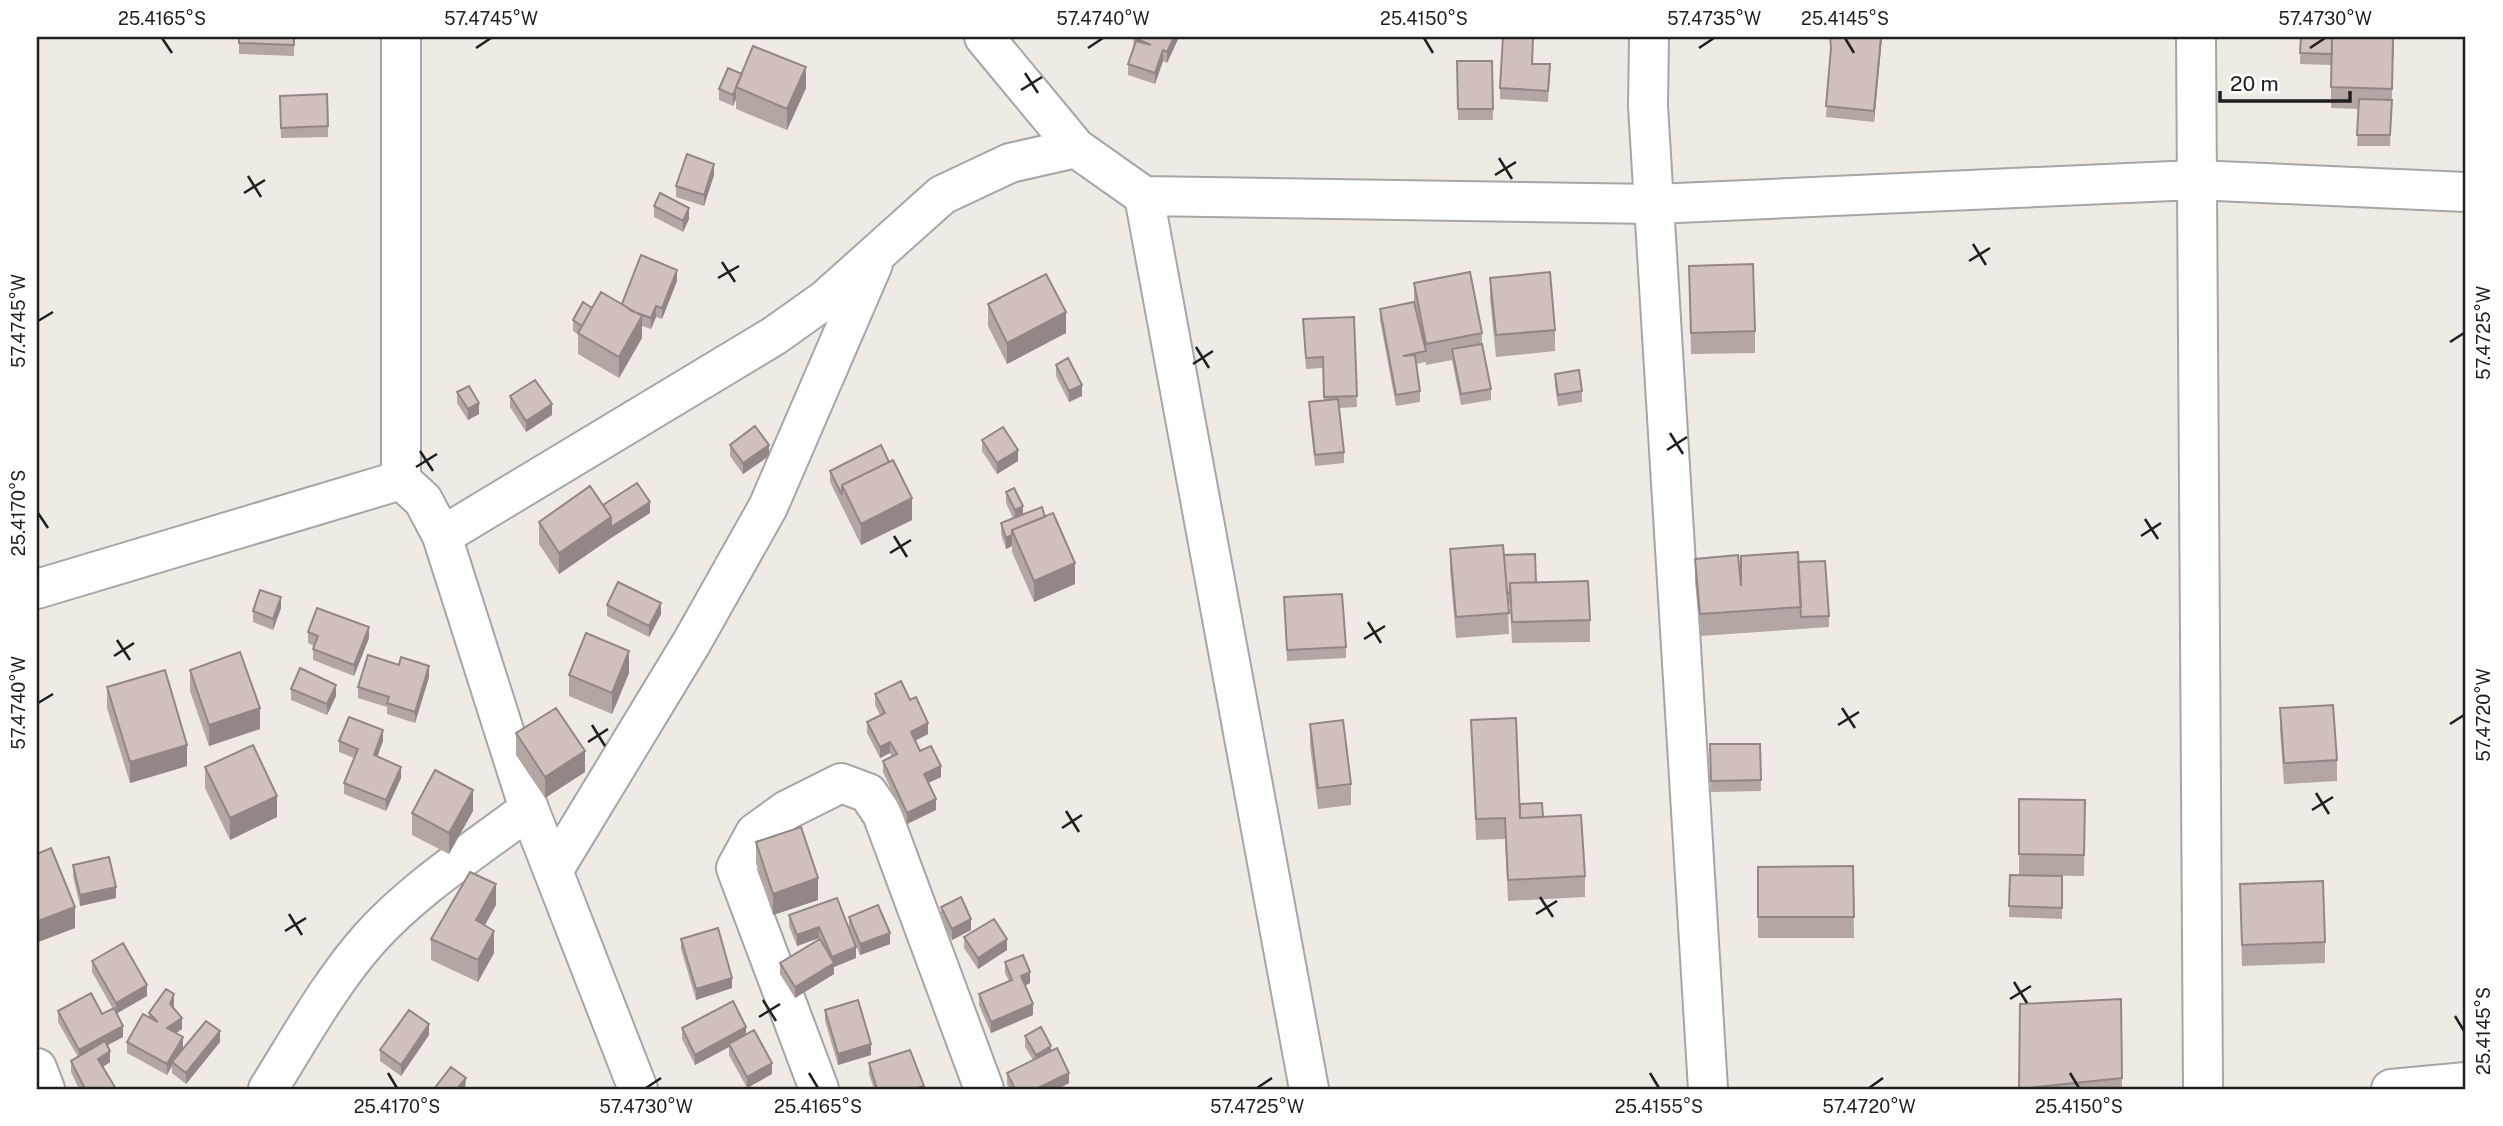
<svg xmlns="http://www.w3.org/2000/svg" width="2503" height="1126" font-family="'Public Sans',sans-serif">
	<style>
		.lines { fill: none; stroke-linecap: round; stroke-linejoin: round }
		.minor-casing { stroke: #a6a6a6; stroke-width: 42 }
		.minor { stroke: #fff; stroke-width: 38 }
		.wall { fill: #b4a6a2 }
		.shaded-wall { fill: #928784 }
		.building { fill: #d1c1bc; stroke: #928784; stroke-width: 2 }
		.ticks { fill: none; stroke: #1f1f1f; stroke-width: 2.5 }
		.neatline { fill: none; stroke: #1f1f1f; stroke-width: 2.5 }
		.ticks-label { font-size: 18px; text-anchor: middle; fill: #1f1f1f }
	</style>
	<rect width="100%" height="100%" fill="#f0eae4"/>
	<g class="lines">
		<g class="minor-casing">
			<path id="minor" d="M401 37V480
				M984 37 1076 148 1144 196 1654 204 2195 180 2466 192
				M1649 37 1648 106 1708 1089
				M2196 37 2203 1089
				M1144 196 1309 1089
				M442 536 774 336 826 299 942 195 1010 163 1076 148
				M37 589 401 480 423 500 442 536 529 809 638 1089
				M553 871 692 642 768 507 873 264
				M37 1068 45 1089
				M268 1089C300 1038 330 983 370 938 415 888 475 850 529 809
				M819 1089 736 868 755 833 787 810 841 783 868 793 882 814 984 1089
				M2391 1089 2466 1082"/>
		</g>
		<use href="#minor" class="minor"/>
	</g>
	<path class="wall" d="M294 37V56L239 54V43Z
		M1133 37H1179L1167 63 1163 61 1155 84 1128 75V64L1134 48Z
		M1830 37H1882L1874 122 1826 117 1831 53Z
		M2301 37H2394L2390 146H2357L2359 109 2331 108V65L2300 64Z
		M1457 61H1492L1493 120H1458Z
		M1533 64 1550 75 1548 102 1500 99V88Z
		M742 74 806 88 787 130 736 109V99L733 106 719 100V89Z
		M280 107 328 126V137L281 138Z
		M714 175 704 206 676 197V186Z
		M654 206 689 219 683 232 654 217Z
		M1689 266 1755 331V353L1691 354Z
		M1490 278 1555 330V351L1496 357 1490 299Z
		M677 281 662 319 656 317 651 329 642 326V338L619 378 578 354V334L573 331V320L592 308 622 304Z
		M1414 283 1482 333V344L1491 389V400L1461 405 1452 360 1426 365V362L1416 364 1420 391V402L1396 406 1380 320V309L1414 302Z
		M988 304 1066 333 1007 364 988 326Z
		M1354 317 1357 407 1339 408 1344 452V463L1315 466 1309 413V402L1324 401 1323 368 1306 369 1303 319Z
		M1056 365 1082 396 1069 402 1056 376Z
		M1555 374 1582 391V402L1558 406 1555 385Z
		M457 392 479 414 468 420 457 403Z
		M510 396 552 415 526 432 510 407Z
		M982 440 1018 461 997 474 982 451Z
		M730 445 769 456 743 474 730 456Z
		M830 471 912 520 861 545 830 482Z
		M1006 492 1023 514 1075 584 1034 602 1012 552V546L1006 549 1001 534V523L1013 518 1006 503Z
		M603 505 650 513 611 538 559 574 539 544V522Z
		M1450 549 1504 555 1536 582 1590 620V642L1512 643 1510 604H1508L1509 634 1456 638 1450 570Z
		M1695 559 1741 583 1798 562 1829 616V627L1700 636 1695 581Z
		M1284 597 1346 647V658L1287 661Z
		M607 605 661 614 649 637 607 616Z
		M281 608 273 630 253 622V611Z
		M308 632 369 638 354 676 313 660V649L314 646 308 643Z
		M190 670 260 729 209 746 190 691Z
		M629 673 612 714 569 696V675Z
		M429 677 415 723 387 714V707L358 698V687Z
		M107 687 187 766 130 783 107 708Z
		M291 689 336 696 327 715 291 700Z
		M875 694 928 734 915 740 920 751 941 777 928 783 936 810 907 824 883 772V761L892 757 890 753 880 758 867 733V722L880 715 875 705Z
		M2280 708 2337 760V781L2284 784 2280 730Z
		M1471 720 1520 804 1585 876V897L1508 901 1505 839 1476 840Z
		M1310 724 1351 784V805L1318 809 1310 745Z
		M516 733 585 772 545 798 516 755Z
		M339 741H383L377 757 401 778 386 811 344 794V783L354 758 339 752Z
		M1710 744H1760L1761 791 1711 792Z
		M205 767 277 817 230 840 205 788Z
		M2019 799 2085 800 2084 876 2019 875Z
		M473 811 449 854 412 835V813Z
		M756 842 818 900 773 915 756 863Z
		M37 854 75 928 38 942 37 938Z
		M73 865 116 898 80 906 73 876Z
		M1853 866 1854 938H1758V867Z
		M2010 875 2062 876V919L2009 917Z
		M2240 884 2325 942V963L2242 966Z
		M837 898 856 958 834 967V974L795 998 780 974V963L819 939V938L797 946 789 926V915Z
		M496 905 485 925 494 953 478 982 431 960V939Z
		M941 907 971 930 952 940 941 918Z
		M849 917 890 944 860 955 849 928Z
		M964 937 1007 950 978 969 964 948Z
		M681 939 732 988 696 1000 681 949Z
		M92 961 147 996 117 1013 123 1037 108 1045 110 1062 103 1067 116 1089H79L71 1072V1061L78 1057 58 1022V1011L102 1014 113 1009 92 972Z
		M1005 962 1030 983 1025 986 1033 1015 991 1033 979 1005V994L1009 981 1005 973Z
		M2121 999 2122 1089H2019Z
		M174 1005 173 1008 182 1029 176 1033 183 1048 179 1055 220 1042 186 1084 172 1073V1066L167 1075 127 1053V1042L149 1017V1013Z
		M825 1010 871 1055 838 1065 825 1021Z
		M682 1028 746 1034 772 1074 747 1088 729 1055V1047L695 1065 682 1039Z
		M429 1035 401 1076 380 1061V1050Z
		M1025 1036 1051 1051 1069 1083 1058 1089H1010L1007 1084V1073L1033 1060 1025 1047Z
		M869 1063 924 1089H874L869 1074Z"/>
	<path class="shaded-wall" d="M1174 37H1179L1167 63V52Z
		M1881 37H1882L1874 122V111Z
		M2393 37H2394L2390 146 2392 89Z
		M1163 50V61L1155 84V73Z
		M806 67V88L787 130V109Z
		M736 88V99L733 106V95Z
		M714 164V175L704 206V195Z
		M689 208V219L683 232V221Z
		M677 270V281L662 319V308Z
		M656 306V317L651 329V318Z
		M1066 312V333L1007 364V343Z
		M642 316V338L619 378V357Z
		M1082 385V396L1069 402V391Z
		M479 403V414L468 420V409Z
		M552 404V415L526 432V421Z
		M769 445V456L743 474V463Z
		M1018 450V461L997 474V463Z
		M912 498V520L861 545V524Z
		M650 502V513L611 538 559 574V553L611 517Z
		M1023 506V517L1015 521V510Z
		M1012 535V546L1006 549V538Z
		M1075 563V584L1034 602V581Z
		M281 597V608L273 630V619Z
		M661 603V614L649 637V626Z
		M369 627V638L354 676V665Z
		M629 651V673L612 714V693Z
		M429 666V677L415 723V712Z
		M336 685V696L327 715V704Z
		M260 708V729L209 746V725Z
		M928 723V734L911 743V732Z
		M383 730V741L374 766V755Z
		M890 742V753L880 758V747Z
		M187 745V766L130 783V762Z
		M585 751V772L545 798V777Z
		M941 766V777L924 785V774Z
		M401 767V778L386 811V800Z
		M473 790V811L449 854V833Z
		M277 796V817L230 840V818Z
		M936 799V810L907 824V813Z
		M818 878V900L773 915V894Z
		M496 884V905L476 941V920Z
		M116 887V898L80 906V895Z
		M75 907V928L38 942V921Z
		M971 919V930L952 940V929Z
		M819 927V938L797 946V935Z
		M494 931V953L478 982V960Z
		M890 933V944L860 955V944Z
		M1007 939V950L978 969V958Z
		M856 947V958L834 967V974L795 998V987L832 957Z
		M1030 972V983L1021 987V976Z
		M732 978V988L696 1000V989Z
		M147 985V996L116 1014V1003Z
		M174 994V1005L170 1015V1004Z
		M1033 1004V1015L991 1033V1022Z
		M182 1018V1029L167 1039V1028Z
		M429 1024V1035L401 1076V1065Z
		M123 1026V1037L79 1060V1050Z
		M746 1027V1038L729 1044V1047L695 1065V1055Z
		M220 1031V1042L186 1084V1073Z
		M183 1037V1048L174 1063 172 1062V1066L167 1075V1064Z
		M871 1044V1055L838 1065V1054Z
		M1051 1046V1057L1036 1066V1055Z
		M110 1051V1062L98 1070V1059Z
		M772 1063V1074L747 1088V1077Z
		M1069 1073V1083L1058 1089H1036Z
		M466 1078 465 1089H457Z"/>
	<path class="building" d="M239 37H294V45L239 43Z
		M1133 37H1174L1167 52 1163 50 1155 73 1128 64 1136 41 1151 45Z
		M1503 37H1533L1532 64H1550L1548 91 1500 88Z
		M1830 37H1881L1874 111 1826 106 1831 48Z
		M2301 37H2332V54L2300 53Z
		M2332 37H2393L2392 89 2331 87Z
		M753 46 806 67 787 109 736 87Z
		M1457 61H1492L1493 109H1458Z
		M728 68 742 74 733 95 719 89Z
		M327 94 328 126 281 128 280 96Z
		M2359 99 2392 100 2390 135H2357Z
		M687 154 714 164 704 195 676 186Z
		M660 193 689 208 683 221 654 206Z
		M641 255 677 270 662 308 656 306 651 318 632 311 622 304Z
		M1753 264 1755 331 1691 333 1689 266Z
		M1470 272 1482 333 1426 344 1414 283Z
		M1550 272 1555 330 1496 335 1490 278Z
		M1046 274 1066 312 1007 343 988 304Z
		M601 292 642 316 619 357 578 333Z
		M583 302 592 308 582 326 573 320Z
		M1414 302 1426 351 1403 356 1415 355 1420 391 1396 395 1380 309Z
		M1354 317 1357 396 1324 397 1323 357 1306 358 1303 319Z
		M1482 344 1491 389 1461 394 1452 349Z
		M1068 358 1082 385 1069 391 1056 365Z
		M1579 370 1582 391 1558 395 1555 374Z
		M535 380 552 404 526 421 510 396Z
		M469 386 479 403 468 409 457 392Z
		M1338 399 1344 452 1315 455 1309 402Z
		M755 426 769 445 743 463 730 445Z
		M1003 427 1018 450 997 463 982 440Z
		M881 445 889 462 842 485V495L830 471Z
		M893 460 912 498 861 524 842 485Z
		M637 483 650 502 611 527V517L603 505Z
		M590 486 611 517 559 553 539 522Z
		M1014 488 1023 506 1015 510 1006 492Z
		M1042 507 1045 517 1012 530V535L1006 538 1001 523Z
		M1053 513 1075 563 1034 581 1012 530Z
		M1503 545 1509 613 1456 617 1450 549Z
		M1798 552 1801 607 1700 614 1695 559 1738 555 1741 586V556Z
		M1535 554 1536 582 1510 583V593H1507L1504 555Z
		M1825 561 1829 616 1801 617 1798 562Z
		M1588 581 1590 620 1512 622 1510 583Z
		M618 582 661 603 649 626 607 605Z
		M260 590 281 597 273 619 253 611Z
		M1342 594 1346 647 1287 650 1284 597Z
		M317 608 369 627 354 665 313 649 318 636 308 632Z
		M586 633 629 651 612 693 569 675Z
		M240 652 260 708 209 725 190 670Z
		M368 655 399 665 401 657 429 666 415 712 387 703 389 697 358 687Z
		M300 668 336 685 327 704 291 689Z
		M165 670 187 745 130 762 107 687Z
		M901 681 910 700 916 697 928 723 911 732 920 751 931 746 941 766 924 774 936 799 907 813 883 761 897 754 890 742 880 747 867 722 885 713 875 694Z
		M2333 705 2337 760 2284 763 2280 708Z
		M556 708 585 751 545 777 516 733Z
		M349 717 383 730 374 755 401 767 386 800 344 783 358 749 339 741Z
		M1516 718 1520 818 1581 815 1585 876 1508 880 1505 818 1476 819 1471 720Z
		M1343 720 1351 784 1318 788 1310 724Z
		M1710 744H1760L1761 780 1711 781Z
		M253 745 277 796 230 818 205 767Z
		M435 770 473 790 449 833 412 813Z
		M2019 799 2085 800 2084 855 2019 854Z
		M1542 803 1543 817 1520 818V804Z
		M801 827 818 878 773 894 756 842Z
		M51 848 75 907 38 921 37 917V854Z
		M109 857 116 887 80 895 73 865Z
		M1853 866 1854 917H1758V867Z
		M470 872 496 884 476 920 494 931 478 960 431 939Z
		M2010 875 2062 876V908L2009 906Z
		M2323 881 2325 942 2242 945 2240 884Z
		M961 897 971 919 952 929 941 907Z
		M837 898 856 947 832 957 819 927 797 935 789 915Z
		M878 905 890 933 860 944 849 917Z
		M994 919 1007 939 978 958 964 937Z
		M718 928 732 978 696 989 681 939Z
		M820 939 834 963 795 987 780 963Z
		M123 943 147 985 116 1003 92 961Z
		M1023 955 1030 972 1021 976 1033 1004 991 1022 979 994 1012 980 1005 962Z
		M166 989 174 994 170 1004 182 1018 167 1028 183 1037 167 1064 127 1042 143 1014 158 1022 149 1013Z
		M91 993 102 1014 114 1008 123 1026 79 1050 58 1011Z
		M2121 999 2122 1078 2019 1089 2020 1004Z
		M858 1000 871 1044 838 1054 825 1010Z
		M733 1001 746 1027 695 1055 682 1028Z
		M409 1010 429 1024 401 1065 380 1050Z
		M206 1021 220 1031 186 1073 172 1062Z
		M1041 1027 1051 1046 1036 1055 1025 1036Z
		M754 1030 772 1063 747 1077 729 1044Z
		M105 1041 110 1051 98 1059 116 1089H85L71 1061Z
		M1057 1048 1069 1073 1036 1089H1015L1007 1073Z
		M910 1050 924 1086 913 1089H877L869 1063Z
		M451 1067 466 1078 457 1089H434Z"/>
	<path class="ticks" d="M162 38 172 53M1424 38 1433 53M1845 38 1854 53M476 48 491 38M1088 48 1103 38M1699 48 1714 38M2310 48 2325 38M1025 73 1038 93M1021 90 1042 77M1499 158 1512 179M1495 175 1516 162M248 176 261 197M244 193 265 180M1973 244 1986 265M1969 261 1990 248M722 262 735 282M718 278 739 266M38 321 53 312M2450 342 2464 333M1196 347 1209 368M1193 364 1213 351M1670 433 1683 454M1667 450 1687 437M420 451 433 471M416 467 437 454M38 513 48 528M2145 519 2158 539M894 536 907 557M2141 536 2161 523M890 553 911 540M1368 622 1381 643M1364 639 1385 626M117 640 130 660M114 656 134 643M38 703 53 694M1842 708 1855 728M2450 724 2464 715M592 725 605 746M1838 725 1859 712M588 742 608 729M2316 793 2329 814M2312 810 2333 797M1066 811 1079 832M1062 828 1082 815M1540 897 1553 917M289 914 302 935M1536 914 1557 901M285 931 306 918M2014 982 2027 1003M2010 999 2031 986M763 1000 776 1021M2455 1016 2464 1031M759 1017 780 1004M388 1073 397 1088M809 1073 818 1088M1650 1073 1659 1088M2070 1073 2079 1088M646 1088 661 1078M1257 1088 1272 1078M1869 1088 1883 1078"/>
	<rect width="2503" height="1126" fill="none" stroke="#ffffff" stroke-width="77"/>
	<path d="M2220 91v10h130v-10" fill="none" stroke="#1f1f1f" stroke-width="3.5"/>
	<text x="2230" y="91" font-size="21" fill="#1f1f1f" stroke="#ffffff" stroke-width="5" paint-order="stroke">20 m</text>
	<rect x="38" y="38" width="2426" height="1050" class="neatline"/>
	<g class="ticks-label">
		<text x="162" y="25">25.4165°S</text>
		<text x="491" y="25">57.4745°W</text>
		<text x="1103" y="25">57.4740°W</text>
		<text x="1424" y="25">25.4150°S</text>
		<text x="1714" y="25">57.4735°W</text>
		<text x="1845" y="25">25.4145°S</text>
		<text x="2325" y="25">57.4730°W</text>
		<text transform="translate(19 321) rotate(-90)" y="6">57.4745°W</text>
		<text transform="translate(2484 333) rotate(-90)" y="6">57.4725°W</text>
		<text transform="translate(19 513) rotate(-90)" y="6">25.4170°S</text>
		<text transform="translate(19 703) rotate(-90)" y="6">57.4740°W</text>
		<text transform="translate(2484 715) rotate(-90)" y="6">57.4720°W</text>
		<text transform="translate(2484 1031) rotate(-90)" y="6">25.4145°S</text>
		<text x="397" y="1113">25.4170°S</text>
		<text x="646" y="1113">57.4730°W</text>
		<text x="818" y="1113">25.4165°S</text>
		<text x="1257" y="1113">57.4725°W</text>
		<text x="1659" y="1113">25.4155°S</text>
		<text x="1869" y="1113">57.4720°W</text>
		<text x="2079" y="1113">25.4150°S</text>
	</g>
</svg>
